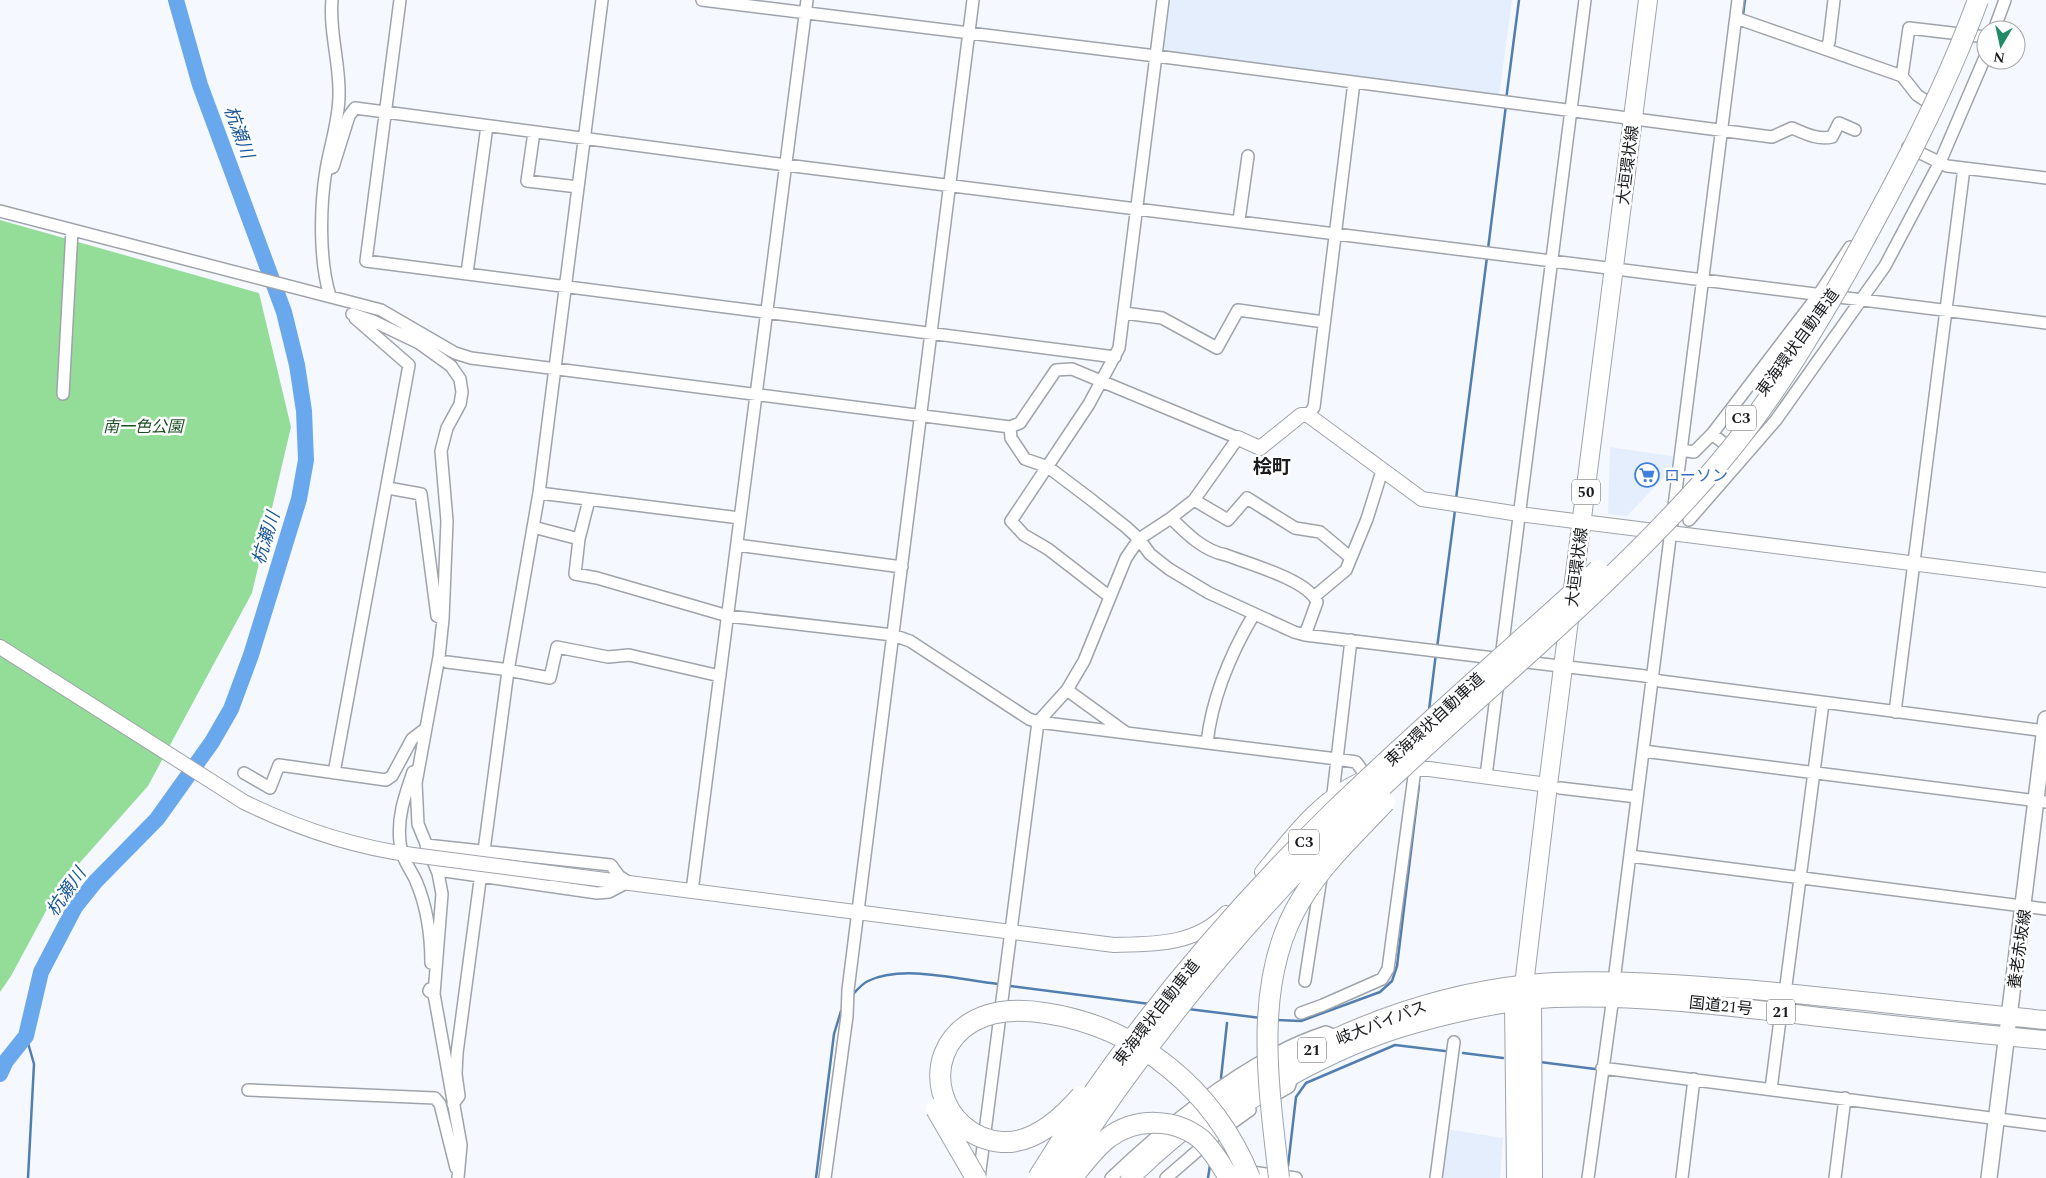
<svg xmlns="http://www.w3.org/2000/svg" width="2046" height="1178" font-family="Spectral,'Noto Sans JP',serif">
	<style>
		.built { fill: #e5eefc }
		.green { fill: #93dd99 }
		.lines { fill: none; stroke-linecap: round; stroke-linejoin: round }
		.stream { stroke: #527eaf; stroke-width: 2.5 }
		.river { stroke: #6aa8ed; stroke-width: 16 }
		.minor-casing { stroke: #9fa3aa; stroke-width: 14 }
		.tertiary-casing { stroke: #9fa3aa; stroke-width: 16 }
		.secondary-casing { stroke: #9fa3aa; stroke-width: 18 }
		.primary-casing { stroke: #9fa3aa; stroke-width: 20 }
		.trunk-casing { stroke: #9fa3aa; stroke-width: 20 }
		.motorway-casing { stroke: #9fa3aa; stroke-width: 22 }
		.minor { stroke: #fff; stroke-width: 11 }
		.tertiary { stroke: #fff; stroke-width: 14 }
		.secondary { stroke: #fff; stroke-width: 15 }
		.primary { stroke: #fff; stroke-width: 18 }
		.trunk { stroke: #fff; stroke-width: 18 }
		.motorway { stroke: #fff; stroke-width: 20 }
		.tertiary-bridge-casing { stroke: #9fa3aa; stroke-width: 16; stroke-linecap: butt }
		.motorway-bridge-casing { stroke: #9fa3aa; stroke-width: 22; stroke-linecap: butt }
		.tertiary-bridge { stroke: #fff; stroke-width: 14 }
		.motorway-bridge { stroke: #fff; stroke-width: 20 }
		.labels { text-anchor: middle; stroke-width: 5; stroke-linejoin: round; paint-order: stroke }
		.shield { fill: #fff; stroke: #5e5f62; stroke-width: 1 }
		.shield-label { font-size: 15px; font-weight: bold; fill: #191b1e }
		.street-label { font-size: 16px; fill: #191b1e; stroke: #fff }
		.park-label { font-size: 16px; font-style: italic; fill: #1b4f23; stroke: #fff }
		.shop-label { font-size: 16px; fill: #366cbe; stroke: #fff; text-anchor: start }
		.water-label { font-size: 18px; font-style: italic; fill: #185796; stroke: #fff }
		.quarter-label { font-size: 19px; font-weight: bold; fill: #191b1e; stroke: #fff }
	</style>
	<rect width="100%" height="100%" fill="#f5f9ff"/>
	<path class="built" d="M1168 0H1512L1499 96 1164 53 1161 50Z
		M1610 447 1677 457 1675 466 1627 516 1608 514Z
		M1446 1129 1503 1138 1500 1178H1440Z"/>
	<path class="green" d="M0 220 259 293 291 427 252 593 148 786 60 885 11 976 0 992Z"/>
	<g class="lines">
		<path class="stream" d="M1743 15 1745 0
			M1506 100 1519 0
			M1488 249 1506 105
			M1456 499 1487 257
			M1437 648 1455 510
			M1429 710 1436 653
			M1010 986 1150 1004
			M853 994C857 990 862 984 868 981 903 964 960 980 998 984
			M1188 1009 1261 1018
			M1277 1020 1301 1021 1380 992 1392 981 1397 966 1419 785
			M26 1036 34 1064 28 1178
			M1463 1053 1503 1058
			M1540 1062 1595 1069
			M1221 1078 1227 1023
			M1288 1166 1296 1097 1306 1083 1395 1045 1445 1051
			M816 1178 834 1034 841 1011
			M1208 1178 1210 1165"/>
		<path class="river" d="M0 1074 6 1061 26 1036 41 972 75 907 95 882 157 819 212 742 231 709 251 655 276 574 299 499 306 460 304 411 297 365 284 312 200 85 176 0"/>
		<g class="minor-casing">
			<path id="minor" d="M400 0 366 261 1115 357
				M702 0 1156 56 1772 137 1792 128C1806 134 1818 140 1832 137L1839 123 1855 130
				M1736 18 1902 76 1917 95 1926 101
				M1994 30 2005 0
				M1826 48 1829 42 1834 0
				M1902 76 1909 28 1986 37
				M534 132 527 181 578 187
				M1908 147 1947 166 2046 178
				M326 170 333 167 349 116 355 108 786 165 2046 323
				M0 211 381 310 455 353 471 358 1010 427 1020 423 1056 370 1072 369 1238 438 1194 500 1171 518 1139 539 1126 558 1084 661 1067 690 1038 722 979 1178
				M1239 220 1248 156
				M467 273 487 126
				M330 296C319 261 320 206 326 170 330 145 339 121 339 95 340 63 329 32 332 0
				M1124 313 1162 318 1217 348 1238 310 1324 322
				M352 314 373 321 419 343 451 366 460 379 462 392 460 404 447 428 441 451 447 521 443 619 439 657 416 783 418 824 438 873 442 894 434 994
				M63 394 72 230
				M1308 415 1314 407 1354 82
				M1010 427 1011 438 1025 459 1048 467 1089 498 1126 527 1139 539 1150 554 1169 569 1209 593 1294 632 1305 635 1502 659
				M1712 434 1735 452
				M1681 450 1694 452 1712 434 1819 294 1850 247
				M388 488 421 494 437 616 443 619
				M539 493 740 518
				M1194 500 1228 520 1247 498 1295 528 1320 532 1351 558
				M1171 518C1187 534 1204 551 1226 555 1249 564 1308 580 1317 602L1305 635
				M1689 520 1776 420 1885 266 1940 162 1986 55
				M533 527 579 539 589 500
				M579 539 575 574 597 578 728 616 893 635 910 641 1029 719 1038 722 1337 759 1356 762 1367 777
				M737 545 902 567
				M1315 596 1346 570 1367 519 1382 471
				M1110 597 1048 549 1024 535 1011 521 1089 404 1119 348 1163 0
				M1501 658 1585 0
				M1518 661 1645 676 1660 681 2046 731
				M447 662 502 669 550 678 557 647 608 657 629 655 720 676
				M1067 690 1125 732
				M1895 712 1964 168
				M1207 743C1212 697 1231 653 1254 614
				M1643 751 2046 802
				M413 772C405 795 397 817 400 842 401 858 410 868 416 881 427 907 431 934 431 963
				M244 773 270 788 279 765 386 780 392 776 412 739 425 729
				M334 773 409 365 355 318
				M1486 776 1498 681
				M1560 788 1637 797
				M1332 802 1351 640
				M426 845 611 865 619 876 628 882
				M1630 856 2046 909
				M438 873 445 871 597 893 609 892 628 882
				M692 891 807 0
				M1305 981 1321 878
				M1614 981 1738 0
				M430 989 429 991 434 994 461 1145 458 1178
				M1785 993 1823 703
				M1301 1013 1323 1005 1382 979 1388 969 1415 769
				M1602 1068 2046 1125
				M1771 1089 1781 1012
				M248 1090 435 1098 440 1104 456 1168
				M1268 1099 1289 1087 1293 1075
				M453 1104 459 1096 456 1074 457 1053 508 671 539 493 602 0
				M1244 1171 1296 1178
				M825 1178 847 1016 848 990 973 0
				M1111 1178C1170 1122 1248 1057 1326 1032L1338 1037
				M1166 1178 1218 1133 1250 1110
				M1436 1178 1454 1042
				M1588 1178 1613 997
				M1682 1178 1694 1079
				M1835 1178 1845 1098"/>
		</g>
		<g class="tertiary-casing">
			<path id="tertiary" d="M1238 438 1260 448 1301 415H1308L1422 499 1519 514 2046 580
				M0 647 244 802C299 829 353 847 413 855
				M1397 769H1429L1548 785
				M1262 872C1290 838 1318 799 1360 780
				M551 873 1114 945C1155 944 1196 945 1226 913"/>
		</g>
		<g class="secondary-casing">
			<path id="secondary" d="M1989 1178 2046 719"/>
		</g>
		<g class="primary-casing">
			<path id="primary" d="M1524 985 1548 785 1648 0"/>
		</g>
		<g class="trunk-casing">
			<path id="trunk" d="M1207 1128C1273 1084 1340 1044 1417 1023 1461 1011 1508 1000 1554 998 1641 995 1726 1006 1811 1016 1889 1025 1968 1033 2046 1040
				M1130 1178C1239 1070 1401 990 1555 982 1622 979 1689 985 1755 990 1852 999 1949 1011 2046 1020"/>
		</g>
		<g class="motorway-casing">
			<path id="motorway" d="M1517 1178 1515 1002 1524 985 1531 1000 1532 1178"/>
		</g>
		<use href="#minor" class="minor"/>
		<use href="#tertiary" class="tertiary"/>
		<use href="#secondary" class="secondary"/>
		<use href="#primary" class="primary"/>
		<use href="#trunk" class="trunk"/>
		<use href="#motorway" class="motorway"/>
		<g class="tertiary-bridge-casing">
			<path id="tertiary-bridge" d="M413 855 551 873"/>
		</g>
		<g class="motorway-bridge-casing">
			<path id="motorway-bridge" d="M1081 1096C1062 1118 1034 1144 1002 1142 939 1137 916 1055 972 1022 994 1009 1021 1009 1045 1013 1139 1027 1215 1091 1250 1178
				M936 1109 976 1178
				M1038 1178C1119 1045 1222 921 1333 812 1419 729 1510 651 1598 570
				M1057 1178C1140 1048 1238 927 1348 819 1469 701 1604 596 1715 468 1767 408 1807 341 1846 273 1895 184 1943 96 1978 0
				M1072 1178C1083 1164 1094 1149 1108 1138 1136 1117 1176 1118 1202 1140 1213 1151 1221 1164 1229 1178
				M1279 1178C1269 1088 1251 981 1301 900 1323 863 1356 833 1385 802"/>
		</g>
		<use href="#tertiary-bridge" class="tertiary-bridge"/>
		<use href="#motorway-bridge" class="motorway-bridge"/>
	</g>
	<defs>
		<g id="supermarket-ring" transform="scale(1.25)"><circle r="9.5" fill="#fff" stroke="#3f7fe0" stroke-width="1.5"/><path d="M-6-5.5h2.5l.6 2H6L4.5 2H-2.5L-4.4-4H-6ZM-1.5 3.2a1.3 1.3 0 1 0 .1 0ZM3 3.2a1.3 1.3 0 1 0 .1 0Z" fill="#3f7fe0"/></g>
	</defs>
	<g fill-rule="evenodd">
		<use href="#supermarket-ring" x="1647" y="475"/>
	</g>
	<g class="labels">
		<g class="shield">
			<rect x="1726" y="405.5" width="30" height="25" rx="4"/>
			<rect x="1572" y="479.5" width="28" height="25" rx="4"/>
			<rect x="1289" y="829.5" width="30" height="25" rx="4"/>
			<rect x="1767" y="999.5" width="28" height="25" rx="4"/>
			<rect x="1298" y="1037.5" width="28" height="25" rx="4"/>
		</g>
		<g class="shield-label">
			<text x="1741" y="423">C3</text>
			<text x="1586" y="497">50</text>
			<text x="1304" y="847">C3</text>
			<text x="1781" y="1017">21</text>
			<text x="1312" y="1055">21</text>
		</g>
		<g class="street-label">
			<text transform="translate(1627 165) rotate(-83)" y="6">大垣環状線</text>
			<text transform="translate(1797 342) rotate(-54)" y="6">東海環状自動車道</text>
			<text transform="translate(1576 567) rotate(-83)" y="6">大垣環状線</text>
			<text transform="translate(1434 719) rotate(-43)" y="6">東海環状自動車道</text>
			<text transform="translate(2019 949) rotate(-82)" y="6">養老赤坂線</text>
			<text transform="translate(1721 1005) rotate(6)" y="6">国道21号</text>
			<text transform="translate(1156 1012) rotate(-52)" y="6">東海環状自動車道</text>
			<text transform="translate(1381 1022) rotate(-21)" y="6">岐大バイパス</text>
		</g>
		<g class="park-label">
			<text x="143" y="432">南一色公園</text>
		</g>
		<g class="shop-label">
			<text x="1664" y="481">ローソン</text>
		</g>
		<g class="water-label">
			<text transform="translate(239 132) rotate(70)" y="6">杭瀬川</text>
			<text transform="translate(266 538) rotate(-73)" y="6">杭瀬川</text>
			<text transform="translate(66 892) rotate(-55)" y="6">杭瀬川</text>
		</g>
		<g class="quarter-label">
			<text x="1272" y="473">桧町</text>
		</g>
	</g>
	<g transform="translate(2001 45) rotate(189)"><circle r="24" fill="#ffffff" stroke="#a3a4a5"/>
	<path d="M0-4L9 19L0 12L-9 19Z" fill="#218b68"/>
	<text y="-8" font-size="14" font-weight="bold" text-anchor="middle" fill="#191b1e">N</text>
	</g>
</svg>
